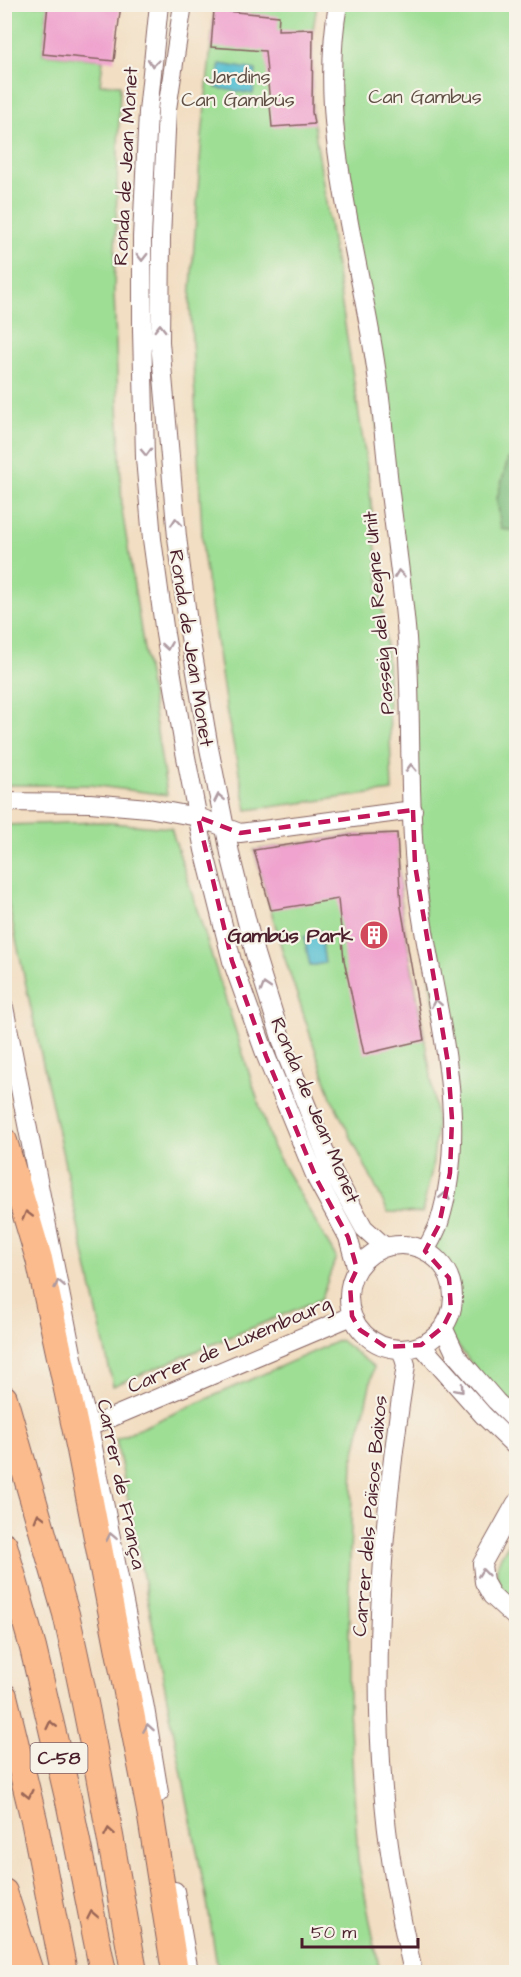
<svg xmlns="http://www.w3.org/2000/svg" width="521" height="1977" font-family="'Architects Daughter',sans-serif">
	<style>
		.green { fill: #9ede94; stroke: #747e60; stroke-width: 1.5 }
		.forest { fill: #7ebd7e; stroke: #646e54; stroke-width: 1.5 }
		.water { fill: #56bfd2; stroke: #506f7e; stroke-width: 1.5 }
		.building { fill: #efa3ce }
		.lines { fill: none; stroke-linecap: round; stroke-linejoin: round }
		.minor-casing { stroke: #856260; stroke-width: 20 }
		.highway-casing { stroke: #856260; stroke-width: 28 }
		.minor { stroke: #fff; stroke-width: 18 }
		.highway { stroke: #fbbb8c; stroke-width: 26 }
		.oneway { stroke: #ae9aa0 }
		.oneway2 { stroke: #9a6557 }
		.marked { fill: none; stroke: #c2185b; stroke-width: 4.5; stroke-dasharray: 12 8; stroke-linejoin: round }
		.labels { text-anchor: middle; stroke-width: 4.5; stroke-linejoin: round; paint-order: stroke }
		.shield { fill: #f7f3e8; stroke: #7e5f64; stroke-width: 1.5 }
		.shield-label { font-size: 18px; font-weight: bold; fill: #4a1f2b }
		.park-label { font-size: 20px; fill: #5f4f45; stroke: #f7f3e8 }
		.street-label { font-size: 20px; fill: #4a1f2b; stroke: #f7f3e8 }
		.poi-label { font-size: 20px; font-weight: bold; fill: #4a1f2b; stroke: #f7f3e8; text-anchor: end }
	</style>
	<rect width="100%" height="100%" fill="#f7f3e8"/>
	<filter id="ink" filterUnits="userSpaceOnUse"><feTurbulence type="fractalNoise" baseFrequency=".0167" numOctaves="2"/><feDisplacementMap in="SourceGraphic" scale="12" xChannelSelector="R" yChannelSelector="G"/><feConvolveMatrix kernelMatrix="1 2 1 2 8 2 1 2 1" color-interpolation-filters="sRGB"/></filter>
	<filter id="wash" filterUnits="userSpaceOnUse"><feTurbulence type="fractalNoise" baseFrequency=".008" numOctaves="4" result="noise"/><feDisplacementMap in="SourceGraphic" scale="24" xChannelSelector="R" yChannelSelector="G"/><feGaussianBlur stdDeviation="1.35" result="paint"/><feColorMatrix in="noise" values="0 0 0 0 0 0 0 0 0 0 0 0 0 0 0 0 0 1.4 0 .05"/><feComposite in="paint" operator="in"/></filter>
	<g filter="url(#wash)">
		<rect width="100%" height="100%" fill="#f2dec2"/>
		<path class="green" d="M4 5H48L43 54 103 60 100 84 120 85 114 292 122 510 167 795 90 785H5Z
			M215 5H317L312 36V112L368 473 387 655 392 791 247 810 227 714 203 552 190 302 201 147Z
			M338 5H516V1421L443 1327C460 1293 454 1274 425 1251L439 1225 452 1119 428 963 407 637 341 177Z
			M99 822 171 828 273 1148 336 1257 321 1299 113 1386 4 884 5 825Z
			M397 833 401 907 430 1069 437 1125 432 1169 422 1213 388 1212 331 1097 283 953 254 850 353 835Z
			M340 1340 374 1367 353 1461 349 1591V1708L358 1860 380 1972H218L207 1902 116 1439Z
			M516 1532V1603C484 1573 497 1564 516 1532Z"/>
		<path class="forest" d="M516 457V531L501 529 497 498 508 459Z"/>
		<path class="water" d="M220 64 256 70 253 94 216 88Z
			M315 931H320L325 963 310 966 304 937 312 935Z"/>
		<g id="blocks">
			<path class="building" d="M48 4H121L114 61 43 54Z
				M214 10 279 16 278 30 313 29 312 112 314 124 272 127 265 51 211 47Z
				M397 833 401 907 424 1040 364 1054 344 960 338 899 271 910 254 850 353 835Z"/>
		</g>
	</g>
	<g filter="url(#ink)">
		<use href="#blocks" fill-opacity="0" stroke="#856260" stroke-width="1.5"/>
		<g class="lines">
			<g class="minor-casing">
				<path id="minor" d="M159 4 148 112 142 237V330L145 458 152 539 165 634 185 752 204 850 232 961 266 1056 317 1180 348 1237 357 1269
					M183 4 167 109 161 238 160 342 177 537 189 631 209 748 231 858 255 954 286 1054 333 1172 364 1228 385 1247
					M338 4C317 124 357 244 375 361 382 405 385 450 390 493 396 541 403 590 407 638 412 714 408 790 415 866 425 983 476 1106 439 1223 436 1232 430 1242 425 1251
					M4 802 90 803 148 808 198 817 240 833 413 810
					M4 1007 78 1384 89 1427 145 1708 159 1793
					M349 1297a52 52 0 1 1 104 0a52 52 0 1 1-104 0Z
					M443 1327 456 1355 496 1401 516 1421
					M421 1345 483 1415 516 1447
					M401 1349 406 1365C383 1512 370 1663 385 1811 390 1865 401 1919 413 1972
					M89 1427 352 1316
					M516 1503 482 1564 484 1582 492 1596 516 1618
					M175 1891 189 1972"/>
			</g>
			<g class="highway-casing">
				<path id="highway" d="M4 1141 39 1259 80 1450 150 1811 175 1972
					M4 1398 66 1614C93 1733 113 1853 134 1972
					M4 1545 33 1648 70 1806 103 1972
					M4 1696 34 1820 64 1972
					M4 1892 30 1972
					M4 1943 10 1972"/>
			</g>
			<use href="#minor" class="minor"/>
			<use href="#highway" class="highway"/>
		</g>
		<defs><path id="oneway-chevron" d="M-2-3.5L2.5 0L-2 3.5" fill="none" stroke-width="1.6" stroke-linecap="round" stroke-linejoin="round" transform="scale(1.5)"/></defs>
		<g class="oneway">
			<use href="#oneway-chevron" transform="translate(153 63) rotate(96)"/>
			<use href="#oneway-chevron" transform="translate(142 257) rotate(90)"/>
			<use href="#oneway-chevron" transform="translate(160 328) rotate(-90)"/>
			<use href="#oneway-chevron" transform="translate(146 452) rotate(88)"/>
			<use href="#oneway-chevron" transform="translate(176 522) rotate(-95)"/>
			<use href="#oneway-chevron" transform="translate(399 574) rotate(-97)"/>
			<use href="#oneway-chevron" transform="translate(167 646) rotate(81)"/>
			<use href="#oneway-chevron" transform="translate(411 768) rotate(-92)"/>
			<use href="#oneway-chevron" transform="translate(219 798) rotate(-101)"/>
			<use href="#oneway-chevron" transform="translate(265 987) rotate(-107)"/>
			<use href="#oneway-chevron" transform="translate(436 1003) rotate(-101)"/>
			<use href="#oneway-chevron" transform="translate(445 1196) rotate(-78)"/>
			<use href="#oneway-chevron" transform="translate(59 1284) rotate(-101)"/>
			<use href="#oneway-chevron" transform="translate(460 1389) rotate(48)"/>
			<use href="#oneway-chevron" transform="translate(111 1537) rotate(-101)"/>
			<use href="#oneway-chevron" transform="translate(483 1573) rotate(-96)"/>
			<use href="#oneway-chevron" transform="translate(148 1728) rotate(-99)"/>
		</g>
		<g class="oneway2">
			<use href="#oneway-chevron" transform="translate(27 1215) rotate(-106)"/>
			<use href="#oneway-chevron" transform="translate(39 1517) rotate(-106)"/>
			<use href="#oneway-chevron" transform="translate(51 1725) rotate(-103)"/>
			<use href="#oneway-chevron" transform="translate(28 1794) rotate(77)"/>
			<use href="#oneway-chevron" transform="translate(109 1832) rotate(-100)"/>
			<use href="#oneway-chevron" transform="translate(92 1915) rotate(-101)"/>
		</g>
	</g>
	<path class="marked" d="M413 810 415 865 448 1063 452 1119 450 1173 439 1225 425 1251 449 1278 451 1311 443 1327 421 1345 386 1347 360 1330 352 1316 350 1284 357 1269 348 1237 317 1180 266 1056 232 961 198 817 240 833Z"/>
	<defs>
		<g id="building-disc" transform="scale(1.5)"><circle r="9.5" fill="#d1495b" stroke="#f7f3e8"/><path d="M-4-6H4V6H1V3H-1V6H-4ZM-2.5-4.3h1.7v1.8h-1.7ZM.8-4.3h1.7v1.8H.8ZM-2.5-1h1.7V.8h-1.7ZM.8-1h1.7V.8H.8Z" fill="#fff"/></g>
	</defs>
	<g fill-rule="evenodd">
		<use href="#building-disc" x="374" y="935"/>
	</g>
	<g class="labels">
		<rect class="shield" x="30.5" y="1743" width="57" height="30" rx="4.5"/>
		<g class="shield-label">
			<text x="59" y="1764">C-58</text>
		</g>
		<g class="park-label">
			<text x="238" y="83">Jardins<tspan x="238" dy="23">Can Gambús</tspan></text>
			<text x="425" y="103">Can Gambus</text>
		</g>
		<g class="street-label">
			<text transform="translate(125 166) rotate(-87)" y="7">Ronda de Jean Monet</text>
			<text transform="translate(378 613) rotate(-95)" y="7">Passeig del Regne Unit</text>
			<text transform="translate(192 648) rotate(81)" y="7">Ronda de Jean Monet</text>
			<text transform="translate(316 1110) rotate(67)" y="7">Ronda de Jean Monet</text>
			<text transform="translate(229 1344) rotate(-23)" y="7">Carrer de Luxembourg</text>
			<text transform="translate(122 1484) rotate(78)" y="7">Carrer de França</text>
			<text transform="translate(369 1516) rotate(-85)" y="7">Carrer dels Països Baixos</text>
		</g>
		<g class="poi-label">
			<text x="353" y="942">Gambús Park</text>
		</g>
	</g>
	<rect width="521" height="1977" fill="none" stroke="#f7f3e8" stroke-width="24"/>
	<path d="M302 1938v9h116v-9" fill="none" stroke="#4a1f2b" stroke-width="3"/>
	<text x="311" y="1938" font-size="18" fill="#4a1f2b" stroke="#f7f3e8" stroke-width="4.5" paint-order="stroke">50 m</text>
</svg>
